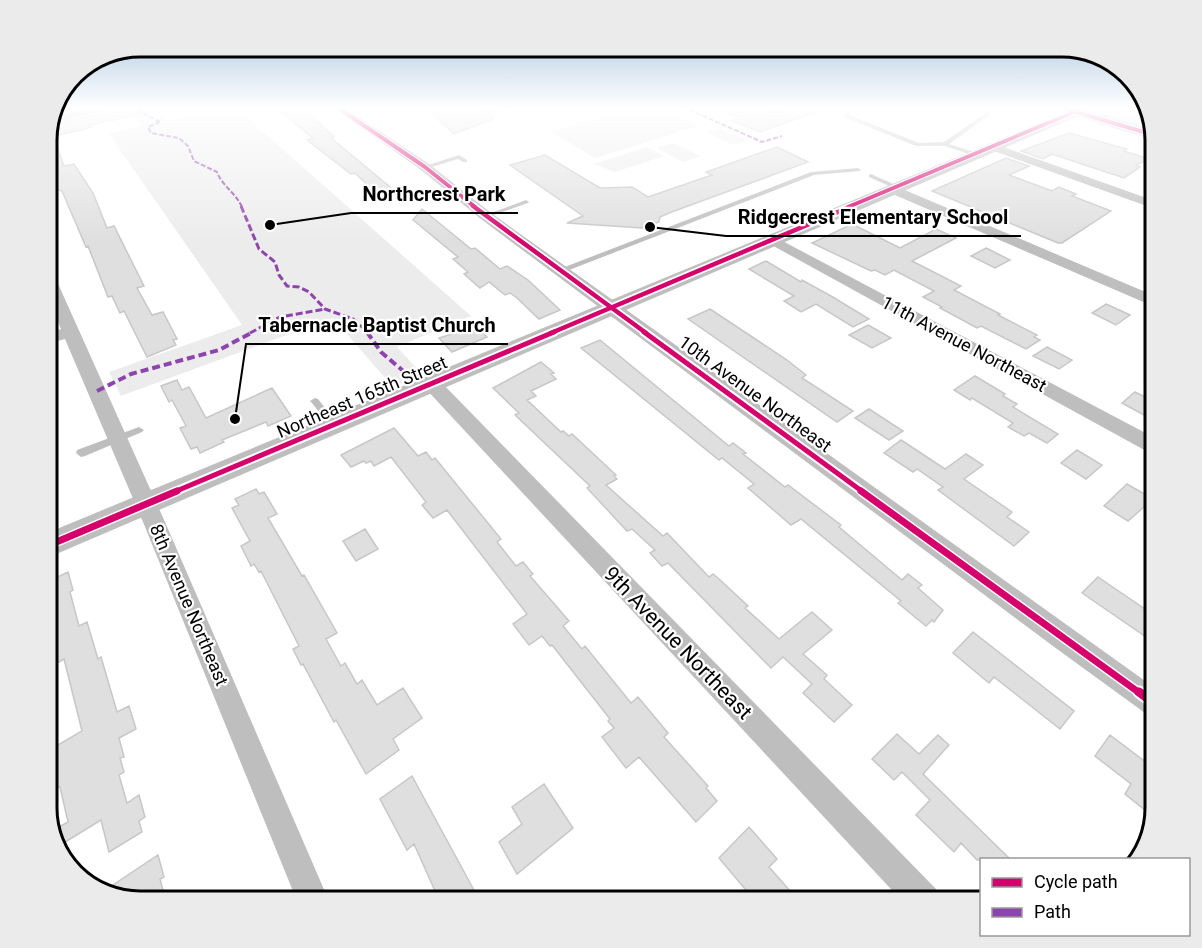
<svg xmlns="http://www.w3.org/2000/svg" width="1202" height="948" font-family="Roboto,sans-serif">
	<style>
		.green { fill: #ececec }
		.building { fill: #dfdfdf; stroke: #c7c7c7; stroke-width: 1.5 }
		.lines { fill: none; stroke-linecap: round; stroke-linejoin: round }
		.service { fill: #bebebe; fill-rule: evenodd }
		.minor { fill: #bebebe; fill-rule: evenodd }
		.tertiary { fill: #bebebe; fill-rule: evenodd }
		.secondary { fill: #b8b8b8; fill-rule: evenodd }
		.quiet-far2 { stroke: #8e44ad; stroke-width: 2; stroke-dasharray: 5 2; stroke-linecap: butt }
		.quiet-far1 { stroke: #8e44ad; stroke-width: 3; stroke-dasharray: 7 3; stroke-linecap: butt }
		.quiet { stroke: #8e44ad; stroke-width: 4; stroke-dasharray: 8 4; stroke-linecap: butt }
		.cycleway-far4-casing { stroke: #fff; stroke-width: 6 }
		.cycleway-far3-casing { stroke: #fff; stroke-width: 8 }
		.cycleway-far2-casing { stroke: #fff; stroke-width: 9 }
		.cycleway-far1-casing { stroke: #fff; stroke-width: 10 }
		.cycleway-casing { stroke: #fff; stroke-width: 13 }
		.cycleway-far4 { stroke: #d6006c; stroke-width: 4 }
		.cycleway-far3 { stroke: #d6006c; stroke-width: 4.5 }
		.cycleway-far2 { stroke: #d6006c; stroke-width: 5 }
		.cycleway-far1 { stroke: #d6006c; stroke-width: 7 }
		.cycleway { stroke: #d6006c; stroke-width: 9 }
		.labels { text-anchor: middle; stroke-width: 4.5; stroke-linejoin: round; paint-order: stroke }
		.street-label { font-size: 18px; fill: #000; stroke: #fff }
		.near-street-label { font-size: 21px; fill: #000; stroke: #fff }
		.rim { fill: none; stroke: #000; stroke-width: 3 }
		.leader { fill: none; stroke: #000; stroke-width: 2 }
		.callout-dot { fill: #000; stroke: #fff; stroke-width: 2 }
		.callout-label { font-size: 20px; text-anchor: middle; font-weight: bold; fill: #000; stroke: #fff; stroke-width: 4.5; stroke-linejoin: round; paint-order: stroke }
	</style>
	<rect width="100%" height="100%" fill="#fff"/>
	<path class="green" d="M155 107 166 121 235 107 471 316 397 347 422 374 393 387 333 318 121 396 109 372 242 325 109 134 141 126 128 108Z
		M640 107H658L698 126 595 158 551 132Z
		M1087 107H1148L1154 135 1076 112Z
		M721 128 748 140 733 145 706 132Z
		M673 143 700 156 683 162 657 148Z
		M647 147 664 156 615 172 594 164Z"/>
	<path class="building" d="M119 107H141L142 114 90 125 91 127 82 130 53 136 64 166 74 164 93 193 107 228 114 226 144 286 137 288 152 315 163 312 177 339 173 340 176 345 147 357 124 311 120 313 112 296 108 297 88 246 86 247 62 191 56 189 47 171V134L52 124 112 112Z
		M275 107H302L334 137 331 138 396 192 380 197 355 173 351 174 307 140 313 138Z
		M425 107H468L493 116V119L454 134Z
		M715 107H770L769 115 771 117H780L784 107 824 109 760 132 732 121 740 118Z
		M1069 133 1127 149 1124 151 1149 159 1136 165 1140 167 1124 178 1052 154 1043 159 1021 151Z
		M777 147 808 162 669 213 660 217 659 222 642 228 567 223 583 216 510 165 545 155 600 188 632 187 648 197 712 175 706 172Z
		M1006 158 1029 166 1009 175 1052 191 1059 187 1076 194 1072 196 1111 211 1062 243H1058L932 191Z
		M422 209 471 249 475 248 500 269 507 266 528 280 560 310 539 319 517 298 510 293 505 295 489 282 480 288 464 274 468 272 453 259 458 257 413 220Z
		M852 224 900 248 936 229 956 238 912 261 961 286 954 290 1000 314 998 315 1037 335 1034 337 1040 340 1026 349 981 326 977 328 940 308 942 307 923 297 934 291 894 270 885 275 875 270 871 271 812 243Z
		M986 248 1010 260 995 268 971 256Z
		M766 261 801 282 802 280 831 296 869 319 853 327 816 304 801 312 784 301 794 296 749 269Z
		M1106 304 1130 315 1116 325 1092 313Z
		M710 309 787 360 806 375 802 378 853 411 837 422 688 319Z
		M868 325 891 338 872 348 849 335Z
		M476 326 487 337 452 352 439 338Z
		M600 340 729 446 733 443 746 453 743 454 785 487 788 485 841 525 839 527 902 580 908 574 922 585 918 588 943 610 934 622 932 620 926 626 898 603 901 601 801 519 791 525 748 488 754 484 722 458 719 460 581 348Z
		M1047 347 1072 360 1059 369 1033 356Z
		M541 362 554 373 551 374 556 379 531 391 536 396 527 400 561 432 563 431 569 436 572 434 616 475 614 476 617 479 606 485 663 536 667 533 709 577 713 574 719 579 748 606 745 608 779 639 812 612 832 630 803 654 827 675 824 679 852 705 834 722 803 693 812 684 783 657 771 668 668 563 662 566 650 553 655 550 632 529 627 531 587 488 590 486 515 415 519 413 493 388Z
		M975 376 1005 394 1003 396 1017 404 1013 407 1058 434 1047 443 1029 433 1024 436 1008 427 1013 423 972 398 970 400 954 390Z
		M177 380 182 390 189 387 206 418 272 388 291 416 268 426 266 422 222 440 224 442 200 453 197 447 191 449 180 428 186 426 172 400 169 402 161 386Z
		M1135 392 1155 402V421L1122 403Z
		M869 409 903 431 889 440 855 418Z
		M394 428 418 456 426 452 432 460 435 458 501 539 497 542 516 566 523 562 533 574 530 576 569 621 563 626 582 649 585 646 631 703 638 697 668 733 664 737 708 786 706 788 717 801 696 822 639 757 626 768 602 737 614 728 608 721 610 719 552 645 550 646 542 636 529 645 513 624 527 614 447 510 433 518 422 505 426 502 391 457 374 466 371 461 366 463 364 461 351 467 341 455Z
		M901 440 945 469 966 454 983 465 964 479 1012 512 1007 517 1029 532 1014 546 938 490 943 487 917 469 913 472 884 453Z
		M1077 450 1102 465 1086 479 1061 463Z
		M1127 484 1153 499 1128 521 1104 506Z
		M256 489 259 494 264 492 277 514 268 518 302 576 304 575 337 633 326 639 341 666 345 663 357 684 362 680 377 705 403 688 422 718 393 739 399 750 366 774 336 720 334 722 303 664 301 665 293 649 299 646 261 571 259 572 254 564 251 566 241 546 250 541 232 508 239 505 235 499Z
		M365 529 378 549 356 561 343 541Z
		M68 572 73 590 70 592 79 626 87 622 98 659 101 657 117 712 129 706 136 729 119 738 124 757 120 758 124 772 119 775 127 803 139 795 145 817 139 821 142 832 109 852 101 820 62 844 59 827 68 822 60 787 47 786 55 765 51 749 82 731 64 659 57 663 47 621V582Z
		M1098 577 1155 616V643L1082 593Z
		M973 632 1074 711 1060 729 994 677 989 683 953 653Z
		M897 734 919 754 938 735 949 745 923 774 1011 860H977L961 843 954 852 916 815 930 800 902 772 894 780 872 759Z
		M1110 735 1155 769V793L1145 810 1125 794 1131 784 1095 756Z
		M412 776 475 892 464 902H440L414 844 407 850 380 799Z
		M544 784 573 828 517 874 499 842 522 824 512 807Z
		M749 827 777 859 769 867 800 902H756L719 858Z
		M158 855 164 877 160 879 166 902H140L107 889Z"/>
	<g class="lines">
		<path class="service" d="M849 107H859L853 109 849 115 919 143 944 142 990 110 987 107H993L996 110 949 144 977 153V155L975 156 945 146H916L844 117Z
			M459 155 467 160V162H463L458 159 425 169 422 167Z
			M858 168 861 170 860 171 814 175 564 272 557 270 811 172Z
			M871 174 900 187 901 188 896 189 869 177V175Z
			M526 200 529 202 528 203 488 217 483 216Z
			M315 398 318 399 337 423 339 425 337 427H331L312 403 310 401Z
			M139 427 144 430 142 432 85 456 81 457 76 453 77 450Z"/>
		<path class="minor" d="M96 107H117L112 110 53 122 56 115Z
			M332 107H344L429 164 491 213 1155 688V717L1145 713 1057 649 481 219 421 170Z
			M470 107H515L490 114Z
			M772 107H782L779 115H771Z
			M992 143 1155 201V209L988 149 986 147Z
			M893 185 1155 296V307L888 192 887 189Z
			M773 236 1155 438V454L1148 452 768 243 766 240 768 237Z
			M47 272 55 277 165 522 329 901H297L143 522 65 339 47 344V334L61 329 47 295Z
			M432 378 439 380 936 889 940 901H902L425 388 423 384 425 380Z"/>
		<path class="tertiary" d="M1076 108 1081 109 1083 112 1081 115 47 558V533Z"/>
		<path class="secondary" d="M1052 107H1076L1153 130 1155 140 1054 110Z"/>
		<path class="quiet-far2" d="M131 107 160 122
			M683 107 762 142 782 136
			M160 122 148 127 151 133 179 138 188 146 194 161 217 172C222 186 236 193 242 207"/>
		<path class="quiet-far1" d="M241 206 259 249 275 262 279 275 287 286 299 287 309 292 325 309 353 319 369 333
			M250 333 280 317 325 309"/>
		<path class="quiet" d="M367 332 381 352 416 382
			M97 391 131 374 219 350 253 332"/>
		<g class="cycleway-far4-casing">
			<path id="cycleway-far4" d="M337 107 425 167 475 207
				M1059 107 1154 135
				M848 207 1086 107"/>
		</g>
		<g class="cycleway-far3-casing">
			<path id="cycleway-far3" d="M473 206 646 333
				M551 333 852 206"/>
		</g>
		<g class="cycleway-far2-casing">
			<path id="cycleway-far2" d="M644 332 863 492
				M174 492 554 332"/>
		</g>
		<g class="cycleway-far1-casing">
			<path id="cycleway-far1" d="M861 491 1141 694
				M47 546 177 491"/>
		</g>
		<g class="cycleway-casing">
			<path id="cycleway" d="M1139 692 1155 704"/>
		</g>
		<use href="#cycleway-far4" class="cycleway-far4"/>
		<use href="#cycleway-far3" class="cycleway-far3"/>
		<use href="#cycleway-far2" class="cycleway-far2"/>
		<use href="#cycleway-far1" class="cycleway-far1"/>
		<use href="#cycleway" class="cycleway"/>
	</g>
	<linearGradient id="sky" x2="0" y2="1"><stop stop-color="#97b8d8"/><stop offset="0.45" stop-color="#fff"/><stop offset="1" stop-color="#fff" stop-opacity="0"/></linearGradient>
	<rect width="1202" height="240" fill="url(#sky)"/>
	<g class="labels">
		<g class="street-label">
			<text transform="translate(964 344) rotate(28)" y="6">11th Avenue Northeast</text>
			<text transform="translate(755 394) rotate(36)" y="6">10th Avenue Northeast</text>
			<text transform="translate(362 397) rotate(-23)" y="6">Northeast 165th Street</text>
			<text transform="translate(189 605) rotate(67)" y="6">8th Avenue Northeast</text>
		</g>
		<g class="near-street-label">
			<text transform="translate(678 643) rotate(46)" y="7">9th Avenue Northeast</text>
		</g>
	</g>
	<path d="M0 0H1202V948H0ZM140 57H1062A83 83 0 0 1 1145 140V808A83 83 0 0 1 1062 891H140A83 83 0 0 1 57 808V140A83 83 0 0 1 140 57Z" fill="#ebebeb" fill-rule="evenodd"/>
	<path class="rim" d="M140 57H1062A83 83 0 0 1 1145 140V808A83 83 0 0 1 1062 891H140A83 83 0 0 1 57 808V140A83 83 0 0 1 140 57Z"/>
	<path class="leader" d="M270 225L351 213H518M650 227L726 236H1021M235 419L246 344H508"/>
	<g class="callout-dot">
		<circle cx="270" cy="225" r="6"/>
		<circle cx="650" cy="227" r="6"/>
		<circle cx="235" cy="419" r="6"/>
	</g>
	<g class="callout-label">
		<text x="434" y="201">Northcrest Park</text>
		<text x="873" y="224">Ridgecrest Elementary School</text>
		<text x="377" y="332">Tabernacle Baptist Church</text>
	</g>
	<rect x="980" y="858" width="210" height="78" fill="#ffffff" stroke="#999999" stroke-width="1.5"/>
	<rect x="992" y="878" width="30" height="9" fill="#d6006c" stroke="#999999" stroke-width="1.5"/>
	<text x="1034" y="888" font-size="18" fill="#000000">Cycle path</text>
	<rect x="992" y="908" width="30" height="9" fill="#8e44ad" stroke="#999999" stroke-width="1.5"/>
	<text x="1034" y="918" font-size="18" fill="#000000">Path</text>
</svg>
